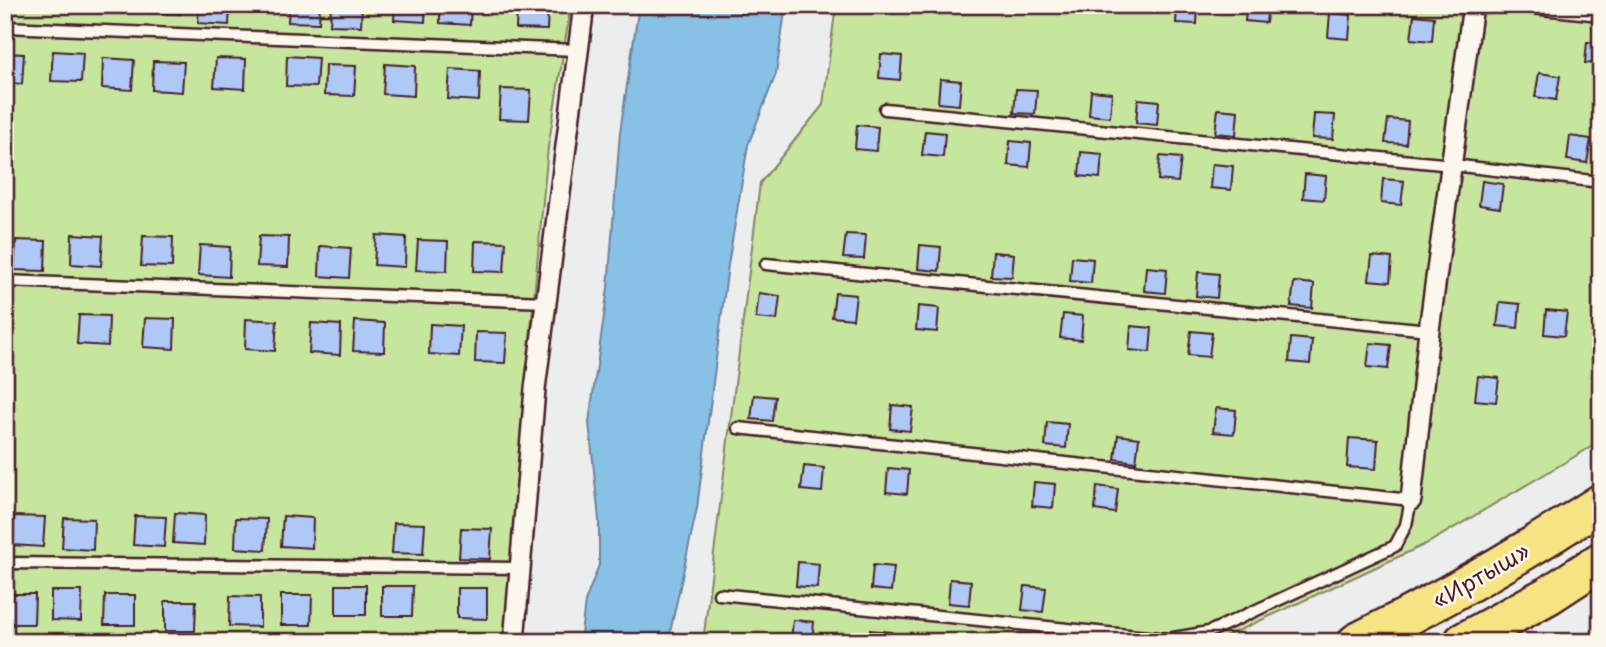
<svg xmlns="http://www.w3.org/2000/svg" width="1606" height="647" font-family="'Playpen Sans',sans-serif">
	<style>
		.green { fill: #c6e69e; stroke: #888264; stroke-width: 2 }
		.water { fill: #87c2e6; stroke: #6f819b; stroke-width: 2 }
		.building { fill: #afc9f7; stroke: #4a1f2b; stroke-width: 2 }
		.lines { fill: none; stroke-linecap: round; stroke-linejoin: round }
		.lane-casing { stroke: #4a1f2b; stroke-width: 15 }
		.street-casing { stroke: #4a1f2b; stroke-width: 24 }
		.highway-casing { stroke: #4a1f2b; stroke-width: 42 }
		.lane { stroke: #fbf7ec; stroke-width: 10 }
		.street { stroke: #fbf7ec; stroke-width: 19 }
		.highway { stroke: #f6e381; stroke-width: 37 }
		.labels { text-anchor: middle; stroke-width: 5; stroke-linejoin: round; paint-order: stroke }
		.street-label { font-size: 23px; fill: #4a1f2b; stroke: #fbf7ec }
	</style>
	<rect width="100%" height="100%" fill="#eceeee"/>
	<filter id="ink" filterUnits="userSpaceOnUse"><feTurbulence type="fractalNoise" baseFrequency=".0143" numOctaves="2"/><feDisplacementMap in="SourceGraphic" scale="14" xChannelSelector="R" yChannelSelector="G"/><feConvolveMatrix kernelMatrix="1 2 1 2 8 2 1 2 1" color-interpolation-filters="sRGB"/></filter>
	<g filter="url(#ink)">
		<path class="green" d="M5 5H571L548 148 518 466 504 642H5Z
			M836 5H1601V441L1428 543 1214 642H703L760 183 823 105Z"/>
		<path class="water" d="M639 5H786L776 74 748 145 728 265 697 508 668 642H580L585 602 599 565V520L589 422 608 288 620 132Z"/>
		<path class="building" d="M24 5H55V8L24 7Z
			M151 5H182L181 14 151 12Z
			M199 5H230L229 25 198 23Z
			M289 5H320L319 23 288 22Z
			M331 5H362L361 26 330 25Z
			M395 5H426L425 22 394 20Z
			M440 5H471L470 25 440 23Z
			M517 5H548L547 30 516 29Z
			M1102 5H1123L1122 11 1101 9Z
			M1177 5H1198L1197 24 1176 23Z
			M1247 5H1268L1266 23 1245 21Z
			M1330 13 1351 15 1349 39 1328 37Z
			M1414 15 1434 17 1432 41 1411 39Z
			M1587 42 1601 43V64L1585 63Z
			M53 51 83 53 81 82 51 81Z
			M5 53 24 54 22 84 5 83Z
			M881 54 902 56 900 80 879 78Z
			M287 56 318 58 316 87 286 86Z
			M103 58 134 60 132 90 102 88Z
			M216 58 246 59 245 89 214 87Z
			M153 61 184 62 182 92 152 90Z
			M385 64 415 66 414 96 383 94Z
			M325 65 356 66 354 96 324 95Z
			M450 69 480 71 479 101 448 99Z
			M1539 73 1560 76 1556 100 1535 97Z
			M940 79 961 81 959 105 938 103Z
			M501 89 531 90 529 120 499 119Z
			M1016 89 1037 90 1035 114 1014 113Z
			M1091 91 1112 93 1110 117 1089 115Z
			M1138 99 1159 101 1157 125 1136 123Z
			M1218 109 1238 111 1236 135 1215 133Z
			M1314 114 1335 115 1333 139 1312 138Z
			M1388 119 1408 121 1406 144 1385 143Z
			M857 125 878 127 876 151 855 149Z
			M925 131 945 133 943 157 922 155Z
			M1570 136 1591 139 1587 163 1567 160Z
			M1010 141 1031 143 1029 167 1008 165Z
			M1081 152 1102 154 1100 178 1079 176Z
			M1160 156 1181 158 1178 182 1158 180Z
			M1212 164 1233 166 1231 190 1210 188Z
			M1305 174 1326 176 1324 200 1303 198Z
			M1383 179 1404 181 1401 205 1381 203Z
			M1482 181 1503 184 1500 208 1479 205Z
			M72 234 103 236 101 266 71 264Z
			M846 234 866 235 864 259 843 258Z
			M376 235 406 237 405 267 374 265Z
			M143 236 173 237 172 267 141 266Z
			M259 236 289 237 288 267 257 266Z
			M16 240 46 241 45 271 14 270Z
			M418 240 448 241 447 271 416 270Z
			M475 241 506 242 504 272 474 271Z
			M200 245 230 247 229 277 198 275Z
			M920 245 941 247 939 271 918 269Z
			M320 246 351 248 349 278 319 276Z
			M993 252 1014 254 1012 277 991 276Z
			M1372 256 1392 258 1390 282 1369 280Z
			M1072 257 1093 259 1091 283 1070 281Z
			M1146 267 1167 269 1165 293 1144 291Z
			M1198 272 1219 274 1217 298 1196 296Z
			M1294 282 1314 284 1312 308 1291 306Z
			M759 293 780 296 777 320 756 318Z
			M835 293 856 295 853 319 832 317Z
			M1500 302 1520 304 1518 328 1497 326Z
			M918 306 939 308 937 332 916 330Z
			M1546 310 1567 312 1564 336 1544 334Z
			M1063 314 1083 316 1081 340 1060 338Z
			M79 315 109 316 108 346 77 344Z
			M145 318 175 319 174 349 143 347Z
			M246 319 277 321 275 351 245 349Z
			M355 321 385 323 384 352 353 351Z
			M311 323 341 325 340 355 309 353Z
			M430 324 461 326 459 356 429 354Z
			M1131 326 1152 328 1150 352 1129 350Z
			M1191 331 1212 333 1209 357 1188 355Z
			M476 332 507 333 505 363 475 362Z
			M1291 338 1312 340 1310 364 1289 362Z
			M1370 343 1391 345 1388 369 1367 367Z
			M1478 376 1499 378 1496 402 1475 400Z
			M754 395 775 397 772 421 751 419Z
			M892 405 913 407 910 431 890 429Z
			M1216 408 1236 410 1234 434 1213 432Z
			M1047 422 1068 424 1066 448 1045 446Z
			M1118 435 1139 438 1136 462 1115 459Z
			M1349 438 1378 440 1376 469 1347 467Z
			M804 466 824 468 822 492 801 490Z
			M888 468 909 470 907 494 886 492Z
			M1034 482 1055 484 1053 508 1032 506Z
			M1097 486 1118 489 1115 513 1095 510Z
			M175 513 205 515 204 545 173 543Z
			M14 516 45 517 43 547 12 545Z
			M135 516 166 517 164 547 133 545Z
			M283 516 313 518 312 548 281 546Z
			M64 518 94 519 93 550 62 548Z
			M236 518 267 519 265 550 235 548Z
			M394 523 425 524 423 554 392 553Z
			M461 528 492 529 490 559 459 558Z
			M798 562 819 564 817 588 796 586Z
			M873 565 894 567 891 591 871 589Z
			M950 579 971 581 969 605 948 603Z
			M336 585H366V615H336Z
			M382 586H413L412 616H382Z
			M1025 586 1046 588 1043 612 1022 610Z
			M457 588H487V619L457 618Z
			M51 591H82L81 621 51 620Z
			M5 594H35L34 624H5Z
			M105 595H135V625H104Z
			M281 595H312L311 625H281Z
			M230 596 260 597V627L229 626Z
			M165 601H196L195 631H165Z
			M793 620 814 622 812 642H791Z
			M870 630 891 632 890 642H869Z"/>
		<g class="lines">
			<g class="lane-casing">
				<path id="lane" d="M1502 5 1601 15
					M5 27 577 50
					M885 109 1452 165 1601 182
					M766 264 1429 330
					M5 281 546 302
					M5 563 520 568
					M719 594 1168 639 1209 632 1395 546 1406 525 1411 500 738 428"/>
			</g>
			<g class="street-casing">
				<path id="street" d="M1411 500 1429 330 1473 5
					M514 642 535 389 584 5"/>
			</g>
			<g class="highway-casing">
				<path id="highway" d="M1357 642C1443 600 1521 555 1601 503
					M1463 642 1549 595 1601 561"/>
			</g>
			<use href="#lane" class="lane"/>
			<use href="#street" class="street"/>
			<use href="#highway" class="highway"/>
		</g>
	</g>
	<g class="labels">
		<g class="street-label">
			<text transform="translate(1481 576) rotate(-30)" y="8">«Иртыш»</text>
		</g>
	</g>
	<rect width="1606" height="647" fill="none" stroke="#fbf7ec" stroke-width="28"/>
	<rect x="14" y="14" width="1578" height="619" fill="none" stroke="#4a1f2b" stroke-width="2.5" filter="url(#ink)"/>
</svg>
